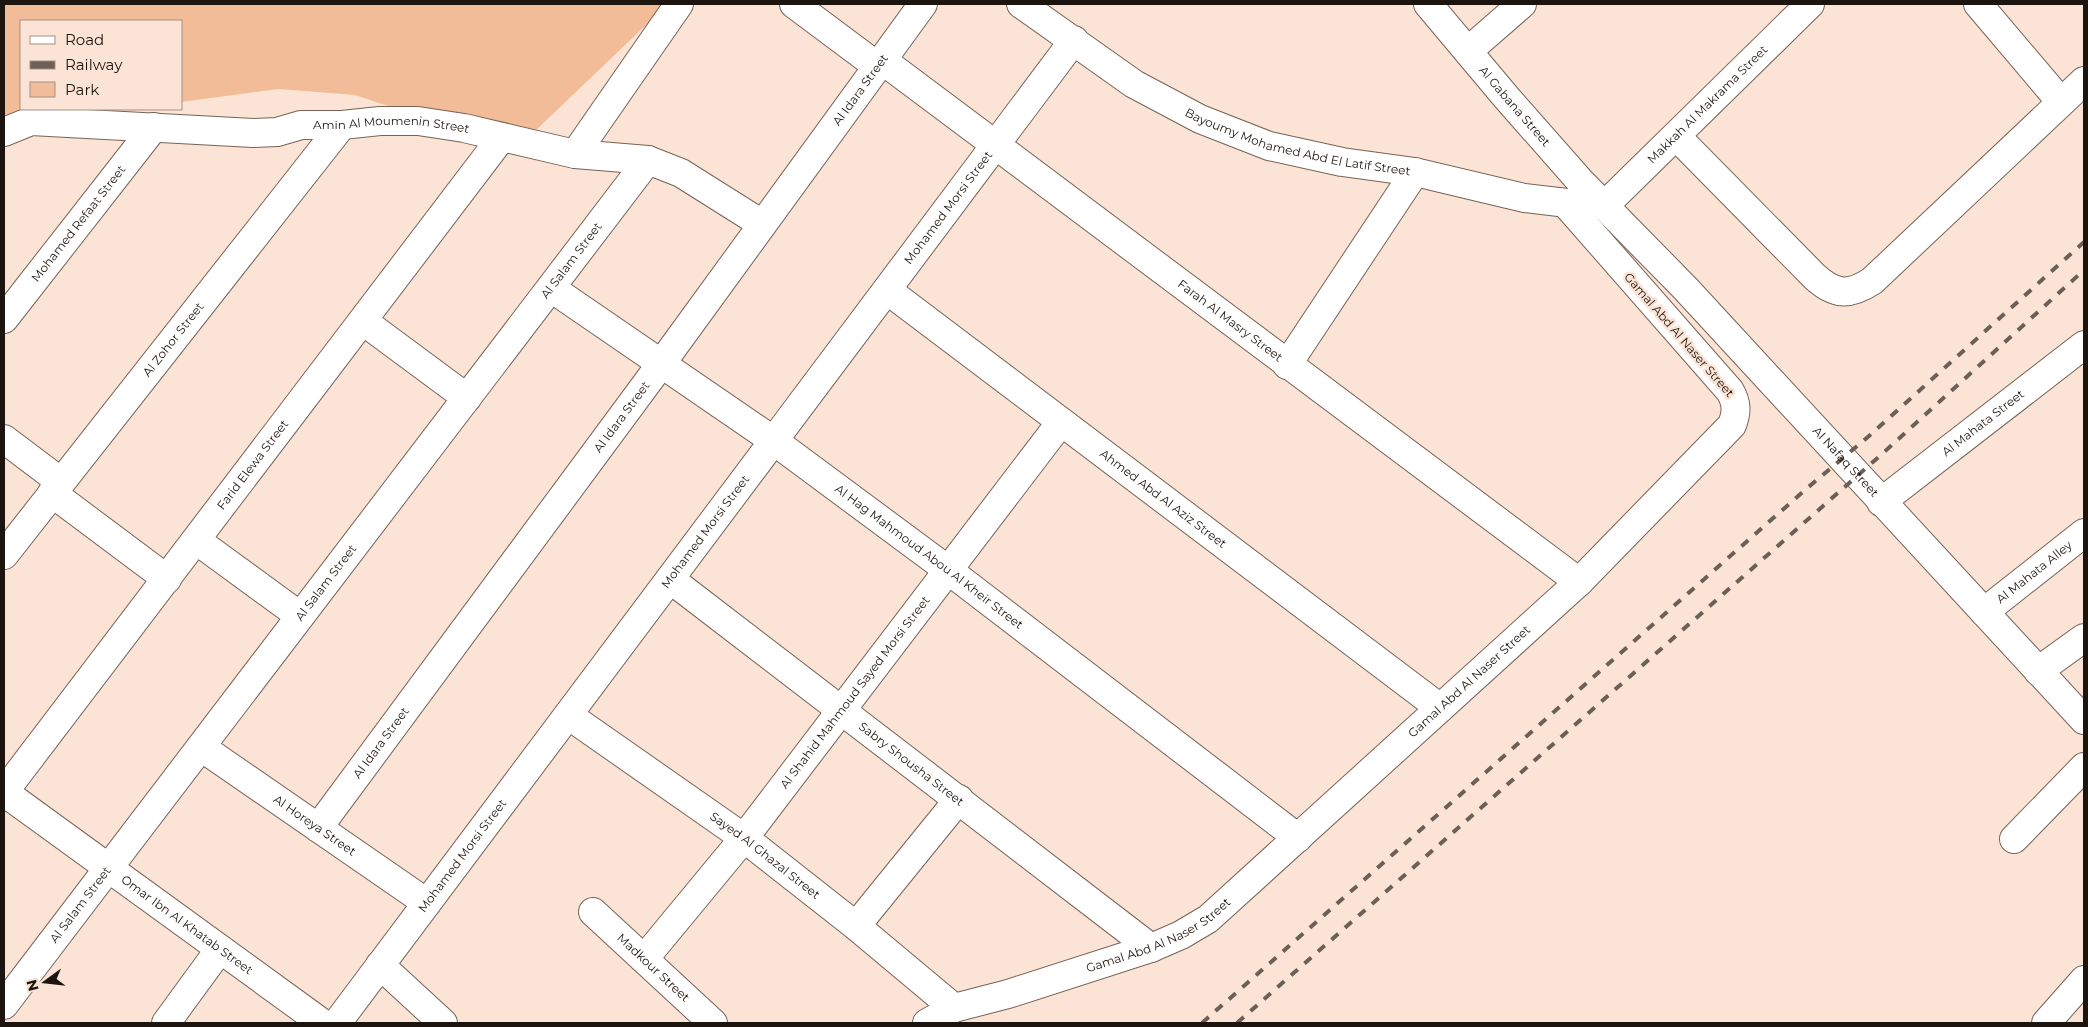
<svg xmlns="http://www.w3.org/2000/svg" width="2088" height="1027" font-family="Montserrat,sans-serif">
	<style>
		.green { fill: #f2bc98 }
		.lines { fill: none; stroke-linecap: round; stroke-linejoin: round }
		.minor-casing { stroke: #776356; stroke-width: 30 }
		.minor { stroke: #fff; stroke-width: 28 }
		.rail { stroke: #6c5f56; stroke-width: 4; stroke-dasharray: 9 9; stroke-linecap: butt }
		.labels { text-anchor: middle; stroke-width: 5; stroke-linejoin: round; paint-order: stroke }
		.street-label { font-size: 12px; fill: #1c140f; stroke: #fbe4d5 }
	</style>
	<rect width="100%" height="100%" fill="#fbe4d5"/>
	<path class="green" d="M4 4H668L534 132 403 111 355 95 278 89 181 102V21H21V109H126L76 115 4 120Z"/>
	<g class="lines">
		<g class="minor-casing">
			<g id="minor">
				<path d="M794 4 877 66"/>
				<path id="s1" d="M1021 4 1134 84 1200 119 1269 146 1342 162 1415 172 1524 198 1584 205"/>
				<path id="s2" d="M1428 4 1506 97 1580 181 1686 289 2084 720"/>
				<path d="M1978 4 2061 102"/>
				<path d="M1468 51 1522 4"/>
				<path id="s3" d="M882 60 1579 582"/>
				<path id="s4" d="M4 132 31 121 253 133 277 132 301 125H342L380 121H418L464 128 575 154 648 160 681 173 762 224"/>
				<path d="M1676 136 1815 277C1835 295 1849 296 1872 281L2084 81"/>
				<path d="M575 154 679 4"/>
				<path id="s5" d="M1604 206 1810 4"/>
				<path id="s6" d="M551 288 774 441 948 570 1298 838"/>
				<path id="s7" d="M887 290 1440 708"/>
				<path id="s8" d="M4 319 154 127"/>
				<path d="M363 321 467 398"/>
				<path d="M1287 365 1415 172"/>
				<path d="M4 439 61 482"/>
				<path d="M52 493 167 579"/>
				<path id="s9" d="M1881 502 2084 345"/>
				<path d="M196 540 300 616"/>
				<path id="s10" d="M4 555 342 125"/>
				<path id="s11" d="M670 579 1151 948"/>
				<path id="s12" d="M1984 612 2084 533"/>
				<path d="M2038 671 2084 638"/>
				<path id="s13" d="M568 715 744 838 856 926 954 1008"/>
				<path id="s14" d="M201 747 427 903"/>
				<path id="s15" d="M4 792 502 137"/>
				<path id="s16" d="M4 792 322 1023"/>
				<path id="s17" d="M318 828 661 364 923 4"/>
				<path d="M2014 839 2084 767"/>
				<path id="s18" d="M593 912 713 1023"/>
				<path d="M856 926 959 799"/>
				<path id="s19" d="M644 959 744 838 1061 422"/>
				<path d="M380 965 443 1023"/>
				<path id="s20" d="M4 1005 648 160"/>
				<path d="M166 1023 220 949"/>
				<path id="s21" d="M337 1023 1074 40"/>
				<path id="s22" d="M927 1023 954 1008 1008 994 1151 948 1181 935 1208 919 1579 582 1732 425C1737 412 1737 403 1730 391L1566 204"/>
				<path d="M2046 1023 2084 980"/>
			</g>
		</g>
		<use href="#minor" class="minor"/>
		<path class="rail" d="M1202 1023 1805 490 1869 436 2084 242
			M1237 1023 1882 454 2084 270"/>
	</g>
	<g class="labels">
		<g class="street-label">
			<text dy="4" stroke="none"><textPath href="#s17" startOffset="916">Al Idara Street</textPath></text>
			<text dy="4" stroke="none"><textPath href="#s5" startOffset="145">Makkah Al Makrama Street</textPath></text>
			<text dy="4" stroke="none"><textPath href="#s2" startOffset="134">Al Gabana Street</textPath></text>
			<text dy="4" stroke="none"><textPath href="#s4" startOffset="391">Amin Al Moumenin Street</textPath></text>
			<text dy="4" stroke="none"><textPath href="#s1" startOffset="314">Bayoumy Mohamed Abd El Latif Street</textPath></text>
			<text dy="4" stroke="none"><textPath href="#s21" startOffset="1019">Mohamed Morsi Street</textPath></text>
			<text dy="4" stroke="none"><textPath href="#s8" startOffset="121">Mohamed Refaat Street</textPath></text>
			<text dy="4" stroke="none"><textPath href="#s20" startOffset="936">Al Salam Street</textPath></text>
			<text dy="4" stroke="none"><textPath href="#s3" startOffset="435">Farah Al Masry Street</textPath></text>
			<text transform="translate(1679 335) rotate(49)" y="4">Gamal Abd Al Naser Street</text>
			<text dy="4" stroke="none"><textPath href="#s10" startOffset="274">Al Zohor Street</textPath></text>
			<text dy="4" stroke="none"><textPath href="#s17" startOffset="511">Al Idara Street</textPath></text>
			<text dy="4" stroke="none"><textPath href="#s9" startOffset="129">Al Mahata Street</textPath></text>
			<text dy="4" stroke="none"><textPath href="#s2" startOffset="620">Al Nafaq Street</textPath></text>
			<text dy="4" stroke="none"><textPath href="#s15" startOffset="411">Farid Elewa Street</textPath></text>
			<text dy="4" stroke="none"><textPath href="#s7" startOffset="346">Ahmed Abd Al Aziz Street</textPath></text>
			<text dy="4" stroke="none"><textPath href="#s21" startOffset="614">Mohamed Morsi Street</textPath></text>
			<text dy="4" stroke="none"><textPath href="#s6" startOffset="464">Al Hag Mahmoud Abou Al Kheir Street</textPath></text>
			<text dy="4" stroke="none"><textPath href="#s12" startOffset="64">Al Mahata Alley</textPath></text>
			<text dy="4" stroke="none"><textPath href="#s20" startOffset="531">Al Salam Street</textPath></text>
			<text dy="4" stroke="none"><textPath href="#s22" startOffset="654">Gamal Abd Al Naser Street</textPath></text>
			<text dy="4" stroke="none"><textPath href="#s19" startOffset="340">Al Shahid Mahmoud Sayed Morsi Street</textPath></text>
			<text dy="4" stroke="none"><textPath href="#s17" startOffset="106">Al Idara Street</textPath></text>
			<text dy="4" stroke="none"><textPath href="#s11" startOffset="304">Sabry Shousha Street</textPath></text>
			<text dy="4" stroke="none"><textPath href="#s14" startOffset="138">Al Horeya Street</textPath></text>
			<text dy="4" stroke="none"><textPath href="#s21" startOffset="209">Mohamed Morsi Street</textPath></text>
			<text dy="4" stroke="none"><textPath href="#s13" startOffset="242">Sayed Al Ghazal Street</textPath></text>
			<text dy="4" stroke="none"><textPath href="#s20" startOffset="126">Al Salam Street</textPath></text>
			<text dy="4" stroke="none"><textPath href="#s16" startOffset="226">Omar Ibn Al Khatab Street</textPath></text>
			<text dy="4" stroke="none"><textPath href="#s22" startOffset="249">Gamal Abd Al Naser Street</textPath></text>
			<text dy="4" stroke="none"><textPath href="#s18" startOffset="82">Madkour Street</textPath></text>
		</g>
	</g>
	<rect width="2088" height="1027" fill="none" stroke="#1c140f" stroke-width="10"/>
	<rect x="20" y="20" width="162" height="90" fill="#fbe4d5" stroke="#a29186"/>
	<rect x="30" y="36" width="25" height="8" fill="#ffffff" stroke="#a29186"/>
	<text x="65" y="45" font-size="15" fill="#1c140f">Road</text>
	<rect x="30" y="61" width="25" height="8" fill="#6c5f56" stroke="#a29186"/>
	<text x="65" y="70" font-size="15" fill="#1c140f">Railway</text>
	<rect x="30" y="82" width="25" height="15" fill="#f2bc98" stroke="#a29186"/>
	<text x="65" y="95" font-size="15" fill="#1c140f">Park</text>
	<g transform="translate(45 982) rotate(255)" stroke="#fbe4d5" stroke-width="4" paint-order="stroke">
	<path d="M0-4L9 19L0 12L-9 19Z" fill="#1c140f"/>
	<text y="-8" font-size="14" font-weight="bold" text-anchor="middle" fill="#1c140f">N</text>
	</g>
</svg>
